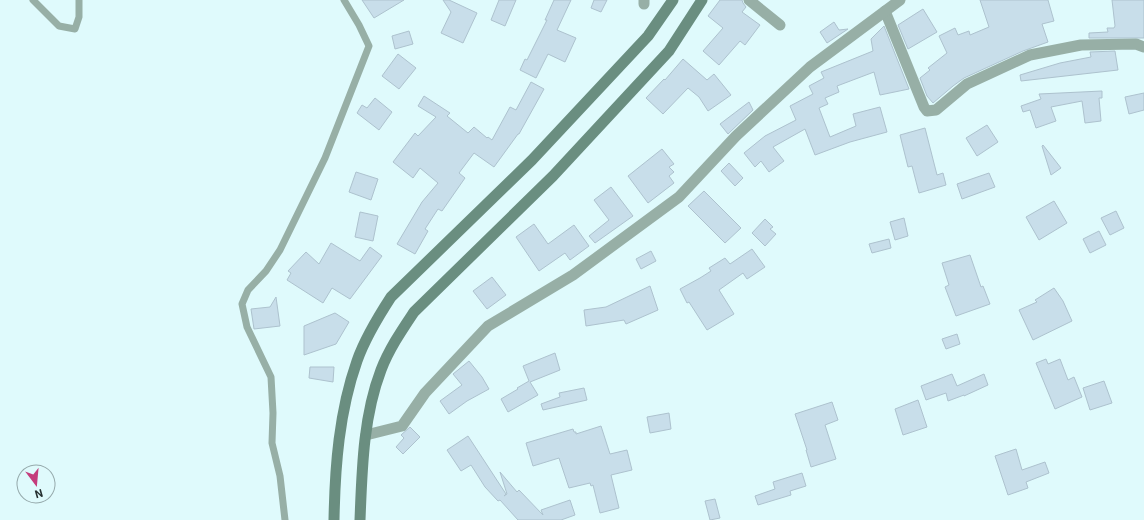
<svg xmlns="http://www.w3.org/2000/svg" width="1144" height="520" font-family="Roboto,sans-serif">
	<style>
		.building { fill: #c8deea; stroke: #adc2ce }
		.lines { fill: none; stroke-linecap: round; stroke-linejoin: round }
		.service { stroke: #97afa6; stroke-width: 7 }
		.minor { stroke: #97afa6; stroke-width: 11 }
		.tertiary { stroke: #97afa6; stroke-width: 11 }
		.secondary { stroke: #6a8e80; stroke-width: 11 }
	</style>
	<rect width="100%" height="100%" fill="#dffafc"/>
	<path class="building" d="M362 0H404L374 18Z
		M443 0H449L477 13 463 43 441 33 451 12Z
		M499 0H516L505 26 491 20Z
		M554 0H571L557 30 576 38 565 62 548 54 536 78 520 70 525 59 527 60 547 20H545Z
		M594 0H607L601 12 591 8Z
		M720 0H742L743 3 746 7 742 12 760 25 745 45 740 41 719 65 703 51 723 28 708 16Z
		M980 0H1048L1054 21 1042 24 1048 42 1023 51 964 78 953 86 933 103 927 96 920 78 930 70 928 68 947 53 939 36 955 28 958 35 969 31 970 35 989 27Z
		M1112 0H1144V38H1089V33L1108 32 1107 28H1114L1115 26Z
		M923 9 937 32 908 49 898 25Z
		M834 22 839 30 848 29 827 43 820 32Z
		M884 26 909 89 880 95 874 72 837 86 839 92 825 98 828 104 819 108 830 137 856 126 853 114 880 107 887 132 850 142 815 155 805 129 773 147 784 161 769 172 761 161 755 167 744 153 765 136 796 120 790 106 813 94 809 86 824 78 821 72 873 51 871 39Z
		M409 31 413 44 395 49 392 36Z
		M1115 51 1118 70 1021 81 1020 75 1060 63 1091 57 1090 52Z
		M398 54 416 68 399 89 382 76Z
		M683 59 707 80 714 74 731 95 708 111 699 97 688 88 663 114 646 98 664 79 665 80Z
		M531 82 544 89 519 134H518L494 167 474 153 459 173 465 178 442 211 438 209 425 229 428 231 415 254 397 244 422 202 438 183 420 168 413 178 393 162 415 133 418 136 436 117 418 106 424 96 450 113 447 116 468 133 474 127 487 138 488 137 492 140 510 107 516 110Z
		M1102 91V98H1099L1101 121 1085 123 1082 101 1051 107 1056 121 1036 128 1030 110 1023 112 1021 106 1041 99 1039 94Z
		M1144 93V110L1129 114 1125 97Z
		M375 98 392 112 379 130 357 113 362 105 367 108Z
		M749 102 753 110 728 134 720 124Z
		M987 125 998 142 977 156 966 138Z
		M925 128 937 175 943 173 946 185 919 193 912 166 908 167 900 135Z
		M1043 145 1061 168 1051 175 1042 146Z
		M662 149 674 164 669 167 674 172 669 176 674 183 648 203 628 176Z
		M729 163 743 178 735 186 721 171Z
		M356 172 378 179 371 200 349 192Z
		M989 173 995 187 962 199 957 184Z
		M611 187 633 216 595 243 589 236 609 220 594 200Z
		M704 191 741 228 725 243 688 206Z
		M1054 201 1067 223 1039 240 1026 217Z
		M1116 211 1124 228 1110 235 1101 218Z
		M360 212 378 216 373 241 355 237Z
		M904 218 908 236 895 240 890 222Z
		M765 219 773 227 770 229 776 234 765 246 752 233Z
		M534 224 548 244 574 225 589 246 570 260 565 253 539 271 516 237Z
		M1099 231 1106 245 1090 253 1083 239Z
		M889 239 891 248 872 253 869 244Z
		M331 243 360 261 370 247 382 256 350 299 332 288 323 303 287 280 291 273 288 271 306 252 319 264Z
		M752 249 765 267 747 279 743 273 719 290 734 314 707 330 689 302 687 303 680 289 700 278 711 271 709 268 725 258 730 264Z
		M651 251 656 261 641 269 636 259Z
		M970 255 981 287 983 286 990 304 956 316 945 287 949 285 942 263Z
		M492 277 506 295 487 309 473 291Z
		M650 286 658 310 626 324 624 320 586 326 584 310 606 307Z
		M1054 288 1063 301 1072 321 1033 340 1019 310 1037 302 1035 300Z
		M276 297 280 326 254 329 251 309 270 307Z
		M335 313 349 322 336 344 304 355V326Z
		M957 334 960 344 946 349 942 339Z
		M555 353 560 370 530 382 538 395 508 412 501 399 518 389 517 388 529 381 523 366Z
		M1046 359 1048 364 1060 359 1068 380 1074 377 1082 397 1055 409 1036 363Z
		M469 361 482 377 489 389 467 401 449 414 440 401 462 385 453 374Z
		M310 367H334L333 382 309 378Z
		M952 374 957 386 984 374 988 385 964 396V395L948 401 946 393 926 400 921 386Z
		M1104 381 1112 403 1090 410 1083 388Z
		M584 388 587 400 543 410 541 404 560 397 559 393Z
		M918 400 927 427 903 435 895 409Z
		M832 402 838 420 825 425 836 459 811 467 806 450H807L795 414Z
		M669 413 671 429 650 433 647 417Z
		M601 426 610 454 627 450 632 470 611 475 619 508 600 513 593 485 591 486 590 483 569 488 559 458 533 466 526 443 573 429 574 432H576V434Z
		M410 427 420 437 403 454 396 447 404 438 401 435Z
		M468 436 506 494 504 496 507 494 500 472 517 492 519 490 543 515 541 510 570 500 575 515 561 520H518L500 500 498 501 485 487 471 465 461 471 447 450Z
		M1016 449 1022 470 1045 462 1049 473 1026 482 1028 488 1008 495 995 456Z
		M802 473 806 486 790 491 791 495 758 505 755 496 775 489 773 482Z
		M715 499 720 518 710 520 705 501Z"/>
	<g class="lines">
		<path class="service" d="M33 0 59 26 75 29 79 17V0
			M285 520 280 476 272 443 273 413 271 377 247 327 242 304 248 290 266 271 280 250 325 158 369 46 359 25 344 0"/>
		<path class="minor" d="M749 0 780 25
			M644 4V0
			M885 11 924 107 927 111 936 110 967 84 1030 55 1081 45 1136 44 1144 47"/>
		<path class="tertiary" d="M366 435 402 426 425 393 488 326 573 275 679 197 736 136 810 67 900 0"/>
		<path class="secondary" d="M334 520C335 466 339 412 357 361 365 338 378 317 391 297L532 160 648 36 673 0
			M360 520C362 470 363 417 381 370 389 349 402 330 414 312L553 176 669 51 702 0"/>
	</g>
	<g transform="translate(36 484) rotate(164)"><circle r="19" fill="#dffafc" stroke="#95a9ab"/>
	<path d="M0-3L7 15L0 10L-7 15Z" fill="#c43d7c"/>
	<text y="-6" font-size="11" font-weight="bold" text-anchor="middle" fill="#263031">N</text>
	</g>
</svg>
